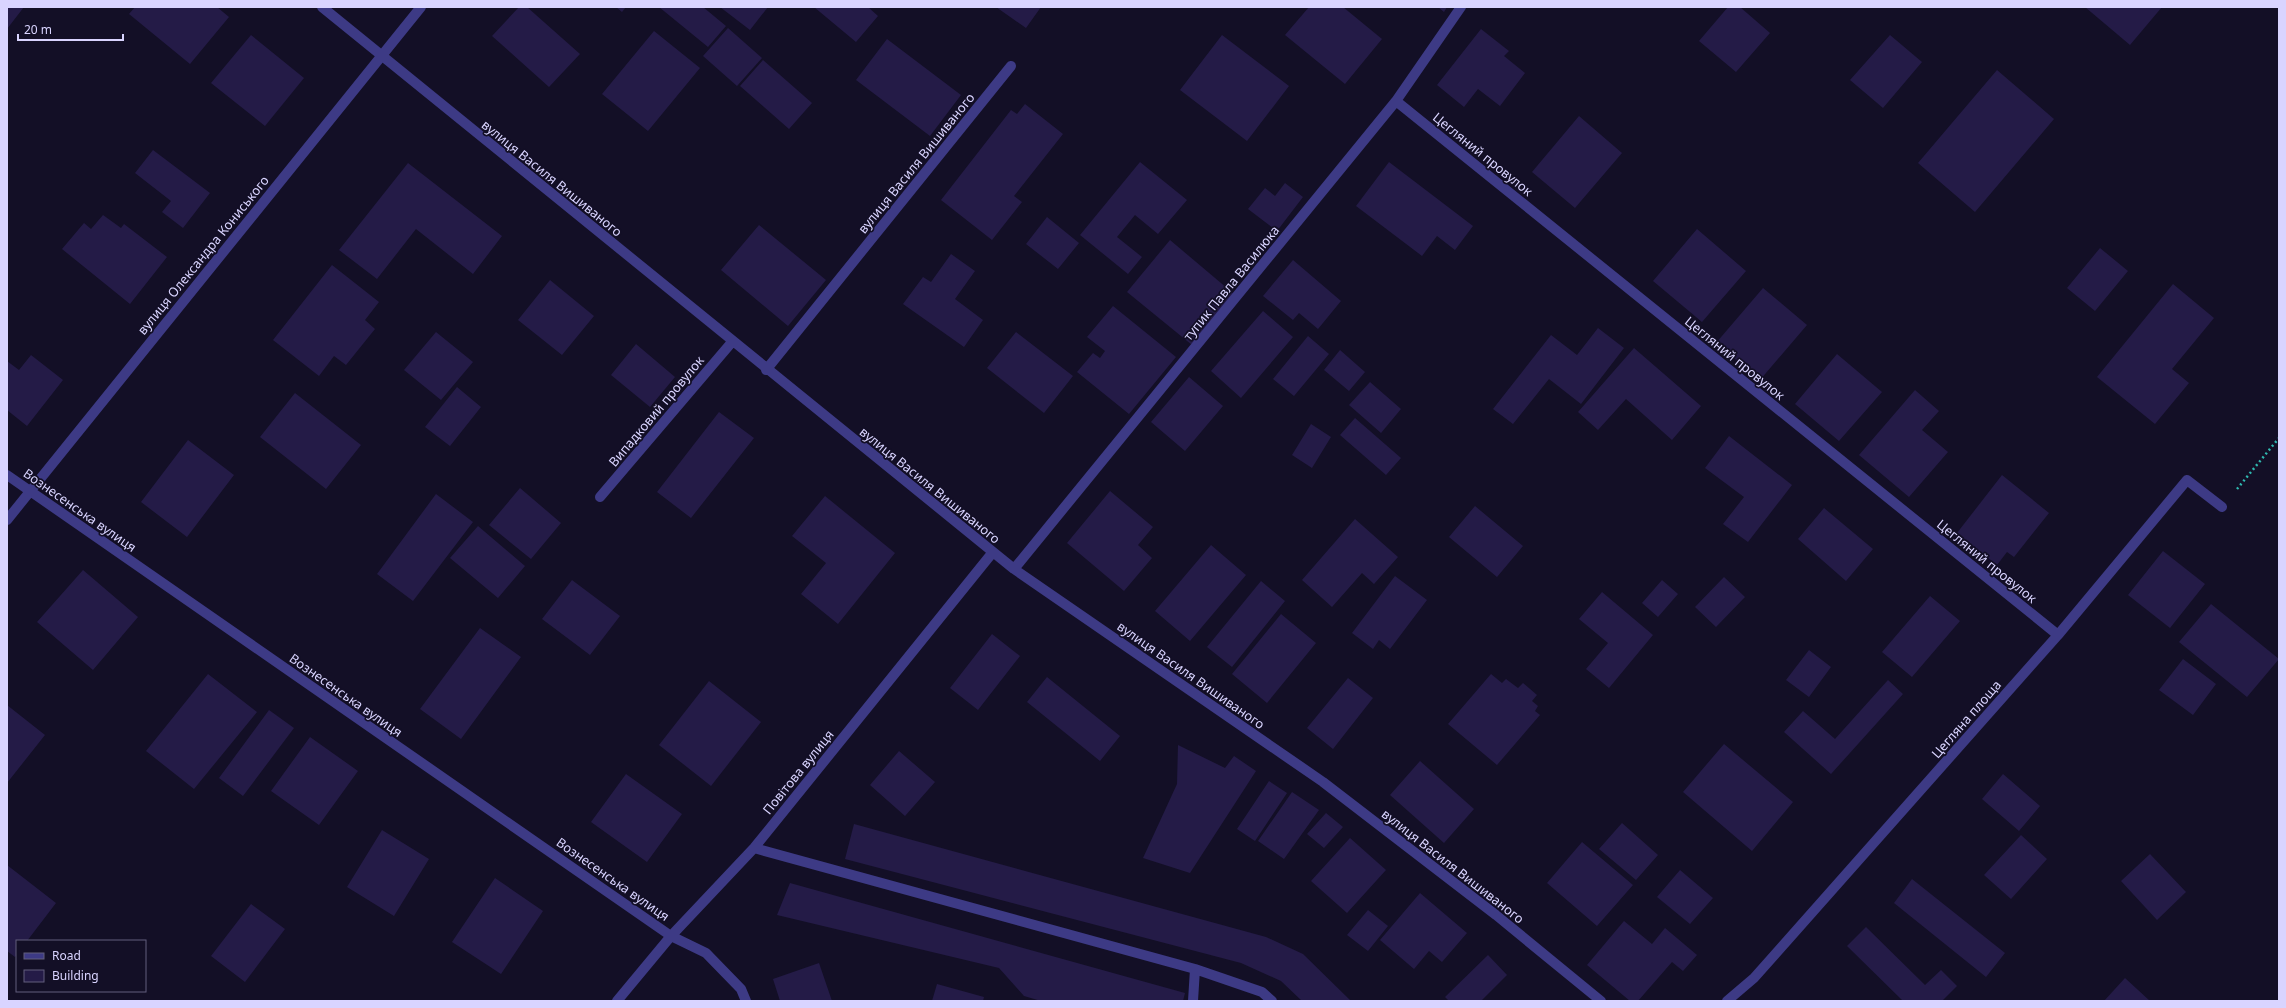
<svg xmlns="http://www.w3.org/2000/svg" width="2286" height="1008" font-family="'Noto Sans',sans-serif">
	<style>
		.building { fill: #241b47 }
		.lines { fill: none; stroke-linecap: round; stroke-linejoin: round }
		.path { stroke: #2fb8b0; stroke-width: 2.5; stroke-dasharray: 2 3; stroke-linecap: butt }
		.minor { stroke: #3d3a85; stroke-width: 10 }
		.labels { text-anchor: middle; stroke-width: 3.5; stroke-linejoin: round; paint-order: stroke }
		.street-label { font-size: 13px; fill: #d9d4ff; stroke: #130f26 }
	</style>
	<rect width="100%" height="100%" fill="#130f26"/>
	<path class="building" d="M7 7H24L7 29Z
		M135 7H217L229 17 190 64 129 14Z
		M519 7H527L580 54 549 87 492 36Z
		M616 7H626L622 12Z
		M659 7H703L726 26 708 47Z
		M720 7H768L750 30Z
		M814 7H868L878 16 856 42Z
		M996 7H1041L1026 28Z
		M1309 7H1343L1382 39 1345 84 1285 35Z
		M1438 7H1447L1444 12Z
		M1728 7H1740L1770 33 1736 72 1699 41Z
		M2085 7H2162L2130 45Z
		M728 28 762 58 737 86 703 56Z
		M1481 29 1509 51 1504 56 1525 73 1500 106 1478 89 1464 107 1437 85Z
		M654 31 700 68 648 131 602 94Z
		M251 35 304 78 265 126 211 83Z
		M1222 35 1289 86 1247 141 1180 90Z
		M1890 35 1922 62 1883 108 1850 80Z
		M887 39 961 95 930 136 856 80Z
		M763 60 812 103 789 129 740 86Z
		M1997 70 2054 119 1975 212 1918 163Z
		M1025 104 1063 134 1014 196 1022 202 992 240 941 200 1011 110 1017 114Z
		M1579 116 1622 153 1575 208 1532 172Z
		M153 150 210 193 183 228 162 212 171 201 135 173Z
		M1140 162 1187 200 1158 234 1135 215 1117 237 1142 257 1128 274 1080 235Z
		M1389 162 1473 226 1455 250 1437 236 1422 256 1356 206Z
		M408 163 502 236 473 274 416 229 377 279 339 250Z
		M1285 183 1303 197 1277 231 1248 209 1265 188 1275 196Z
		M103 215 121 228 124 224 167 257 130 304 62 249 84 223 91 229Z
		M1047 217 1079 243 1058 269 1026 244Z
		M759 225 826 280 788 326 721 270Z
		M1697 229 1746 271 1702 322 1653 281Z
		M1170 240 1234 294 1192 345 1127 292Z
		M2100 248 2128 271 2095 311 2067 288Z
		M951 254 975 271 955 299 983 320 964 347 903 304 923 277 931 282Z
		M1293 260 1341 301 1318 329 1299 313 1293 320 1263 296Z
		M332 265 379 302 365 320 375 329 346 365 334 356 319 376 273 340Z
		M550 280 594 316 562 355 518 320Z
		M2173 284 2214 318 2172 369 2189 383 2155 424 2097 377Z
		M1763 288 1807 325 1760 380 1716 343Z
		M1113 306 1176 357 1129 414 1077 372 1093 353 1100 358 1105 351 1087 337Z
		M1263 311 1293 337 1241 398 1211 371Z
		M1598 328 1624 348 1581 404 1549 379 1513 424 1493 409 1551 335 1577 355Z
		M436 332 473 362 441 400 404 370Z
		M1016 332 1073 376 1044 413 987 368Z
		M1308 336 1329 354 1294 396 1273 379Z
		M636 344 675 377 650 407 611 375Z
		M1634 348 1701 406 1672 440 1626 399 1598 430 1578 412Z
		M1340 350 1365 372 1349 391 1324 370Z
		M1837 354 1882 392 1839 441 1795 404Z
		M31 355 63 380 27 426 7 410V361L19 370Z
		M1189 377 1223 406 1185 451 1151 422Z
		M1370 382 1401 409 1381 433 1349 405Z
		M457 387 481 407 450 446 425 427Z
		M1915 390 1939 411 1922 430 1948 452 1909 497 1859 455Z
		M295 393 361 445 326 489 260 437Z
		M719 412 754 438 691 518 657 492Z
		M1355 418 1401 458 1386 475 1340 435Z
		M1311 424 1331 437 1312 468 1292 455Z
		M1729 436 1792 485 1748 542 1723 524 1744 497 1705 468Z
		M188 440 234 475 187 537 141 502Z
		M2002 475 2049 513 2014 557 2007 552 1997 565 1957 533Z
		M520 488 561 523 531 559 489 525Z
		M1110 491 1153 527 1138 545 1152 558 1124 591 1067 543Z
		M436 494 473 522 413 601 377 574Z
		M825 496 895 553 838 624 801 594 826 563 792 536Z
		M1475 506 1523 546 1497 577 1449 537Z
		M1824 508 1873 549 1846 581 1798 539Z
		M1355 519 1398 557 1374 584 1362 573 1332 607 1302 580Z
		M478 526 525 566 498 598 450 558Z
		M1211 545 1246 575 1190 641 1155 611Z
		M2163 551 2205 584 2170 628 2128 595Z
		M83 570 138 617 93 670 37 622Z
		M1395 576 1427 600 1390 649 1379 640 1373 649 1352 633Z
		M1724 577 1745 597 1716 627 1695 607Z
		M572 580 620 616 590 655 542 619Z
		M1662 580 1678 594 1658 617 1642 603Z
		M1261 581 1285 601 1232 667 1207 647Z
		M1602 592 1653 635 1609 688 1586 669 1608 643 1579 619Z
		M1930 596 1960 621 1912 677 1882 652Z
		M2211 604 2279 659 2247 697 2179 642Z
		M1281 614 1316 643 1267 703 1232 674Z
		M480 628 521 657 461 739 420 709Z
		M992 634 1020 656 978 710 950 688Z
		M1809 650 1831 667 1809 697 1786 680Z
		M2183 659 2216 684 2193 715 2159 690Z
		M208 674 257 712 194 789 146 751Z
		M1491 674 1502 683 1506 679 1518 688 1523 683 1537 695 1532 701 1538 706 1535 711 1540 715 1497 765 1448 724Z
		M1047 677 1120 736 1100 761 1027 702Z
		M1348 678 1373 698 1333 749 1307 728Z
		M1888 680 1903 694 1831 774 1784 732 1803 711 1835 739Z
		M709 681 761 722 711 786 659 745Z
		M7 705 45 735 7 783Z
		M269 710 294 728 243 796 219 778Z
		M310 737 358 771 319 825 271 791Z
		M1724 744 1793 802 1752 851 1683 792Z
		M1178 745 1225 768 1234 756 1256 771 1190 873 1143 858 1177 784Z
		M899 751 935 782 905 816 870 785Z
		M1420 761 1474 809 1444 843 1390 795Z
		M626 774 682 814 647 862 591 822Z
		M2003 774 2040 806 2019 831 1982 799Z
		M1269 781 1287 793 1255 841 1237 829Z
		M1292 792 1319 810 1284 859 1258 841Z
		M1326 813 1343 827 1324 848 1307 834Z
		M1622 823 1658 855 1636 880 1599 849Z
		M854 824 1266 937 1303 954 1351 1001H1302L1281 981 1241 963 845 859Z
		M382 830 429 859 394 916 347 887Z
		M2021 835 2047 859 2011 899 1984 875Z
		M1350 838 1386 870 1347 913 1311 881Z
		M1582 842 1633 885 1597 926 1547 883Z
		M2150 854 2186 892 2157 920 2121 881Z
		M7 865 56 903 27 941H17V954L15 957 7 951Z
		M1680 870 1713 898 1690 924 1657 897Z
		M495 878 543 911 501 974 452 942Z
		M1912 879 2005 953 1986 977 1894 903Z
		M790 883 1185 993 1183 1001H1041L1024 996 999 968 777 915Z
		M1420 893 1467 933 1442 962 1429 951 1414 969 1380 940Z
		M251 904 285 929 245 982 211 956Z
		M1368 910 1388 926 1368 951 1347 935Z
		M1624 921 1652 944 1665 928 1697 955 1683 971 1672 962 1638 1001H1630L1587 965Z
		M1866 927 1925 985 1941 970 1957 986 1942 1001H1903L1847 946Z
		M1488 955 1507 975 1481 1001H1449L1445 997Z
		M819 963 832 1001H780L773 979Z
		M2125 978 2150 1001H2104Z
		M937 984 984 997 983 1001H932Z"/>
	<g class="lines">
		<path class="path" d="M2237 489 2279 438"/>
		<path class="minor" d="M322 7 1014 569 1323 782 1496 915 1601 1001
			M1396 101 2058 635
			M766 370 1011 66
			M7 475 671 936 706 953 741 989 746 1001
			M600 497 732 342
			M7 520 421 7
			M1014 569 1396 101 1461 7
			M754 848 1195 969 1262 992 1272 1001
			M617 1001 671 936 754 848 993 552
			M1193 1001 1195 969
			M1727 1001 1754 978 2058 635 2187 480 2222 507"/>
	</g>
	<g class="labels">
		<g class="street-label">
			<text transform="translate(1483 154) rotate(39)" y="5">Цегляний провулок</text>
			<text transform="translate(916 163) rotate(-51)" y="5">вулиця Василя Вишиваного</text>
			<text transform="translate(552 178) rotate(39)" y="5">вулиця Василя Вишиваного</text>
			<text transform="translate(203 255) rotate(-51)" y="5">вулиця Олександра Кониського</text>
			<text transform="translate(1231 283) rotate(-51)" y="5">тупик Павла Василюка</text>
			<text transform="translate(1735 358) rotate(39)" y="5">Цегляний провулок</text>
			<text transform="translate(656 411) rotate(-50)" y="5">Випадковий провулок</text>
			<text transform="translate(930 485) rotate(39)" y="5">вулиця Василя Вишиваного</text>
			<text transform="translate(80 510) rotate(35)" y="5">Вознесенська вулиця</text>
			<text transform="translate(1987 561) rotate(39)" y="5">Цегляний провулок</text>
			<text transform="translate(1191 675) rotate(35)" y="5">вулиця Василя Вишиваного</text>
			<text transform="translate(346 695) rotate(35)" y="5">Вознесенська вулиця</text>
			<text transform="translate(1966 719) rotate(-49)" y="5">Цегляна площа</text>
			<text transform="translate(798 772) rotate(-51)" y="5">Повітова вулиця</text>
			<text transform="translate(1453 866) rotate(38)" y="5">вулиця Василя Вишиваного</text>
			<text transform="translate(613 879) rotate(35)" y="5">Вознесенська вулиця</text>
		</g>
	</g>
	<rect width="2286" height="1008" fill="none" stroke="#d9d4ff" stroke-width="16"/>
	<rect x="16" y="940" width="130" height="52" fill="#130f26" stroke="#625e7d"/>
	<rect x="24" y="953" width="20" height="6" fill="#3d3a85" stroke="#625e7d"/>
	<text x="52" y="960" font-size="12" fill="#d9d4ff">Road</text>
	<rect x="24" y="970" width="20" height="12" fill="#241b47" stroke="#625e7d"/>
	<text x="52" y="980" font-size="12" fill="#d9d4ff">Building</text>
	<path d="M18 34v6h105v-6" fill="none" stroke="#d9d4ff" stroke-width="2"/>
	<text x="24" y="34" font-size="12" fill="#d9d4ff" stroke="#130f26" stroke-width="3" paint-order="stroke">20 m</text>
</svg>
